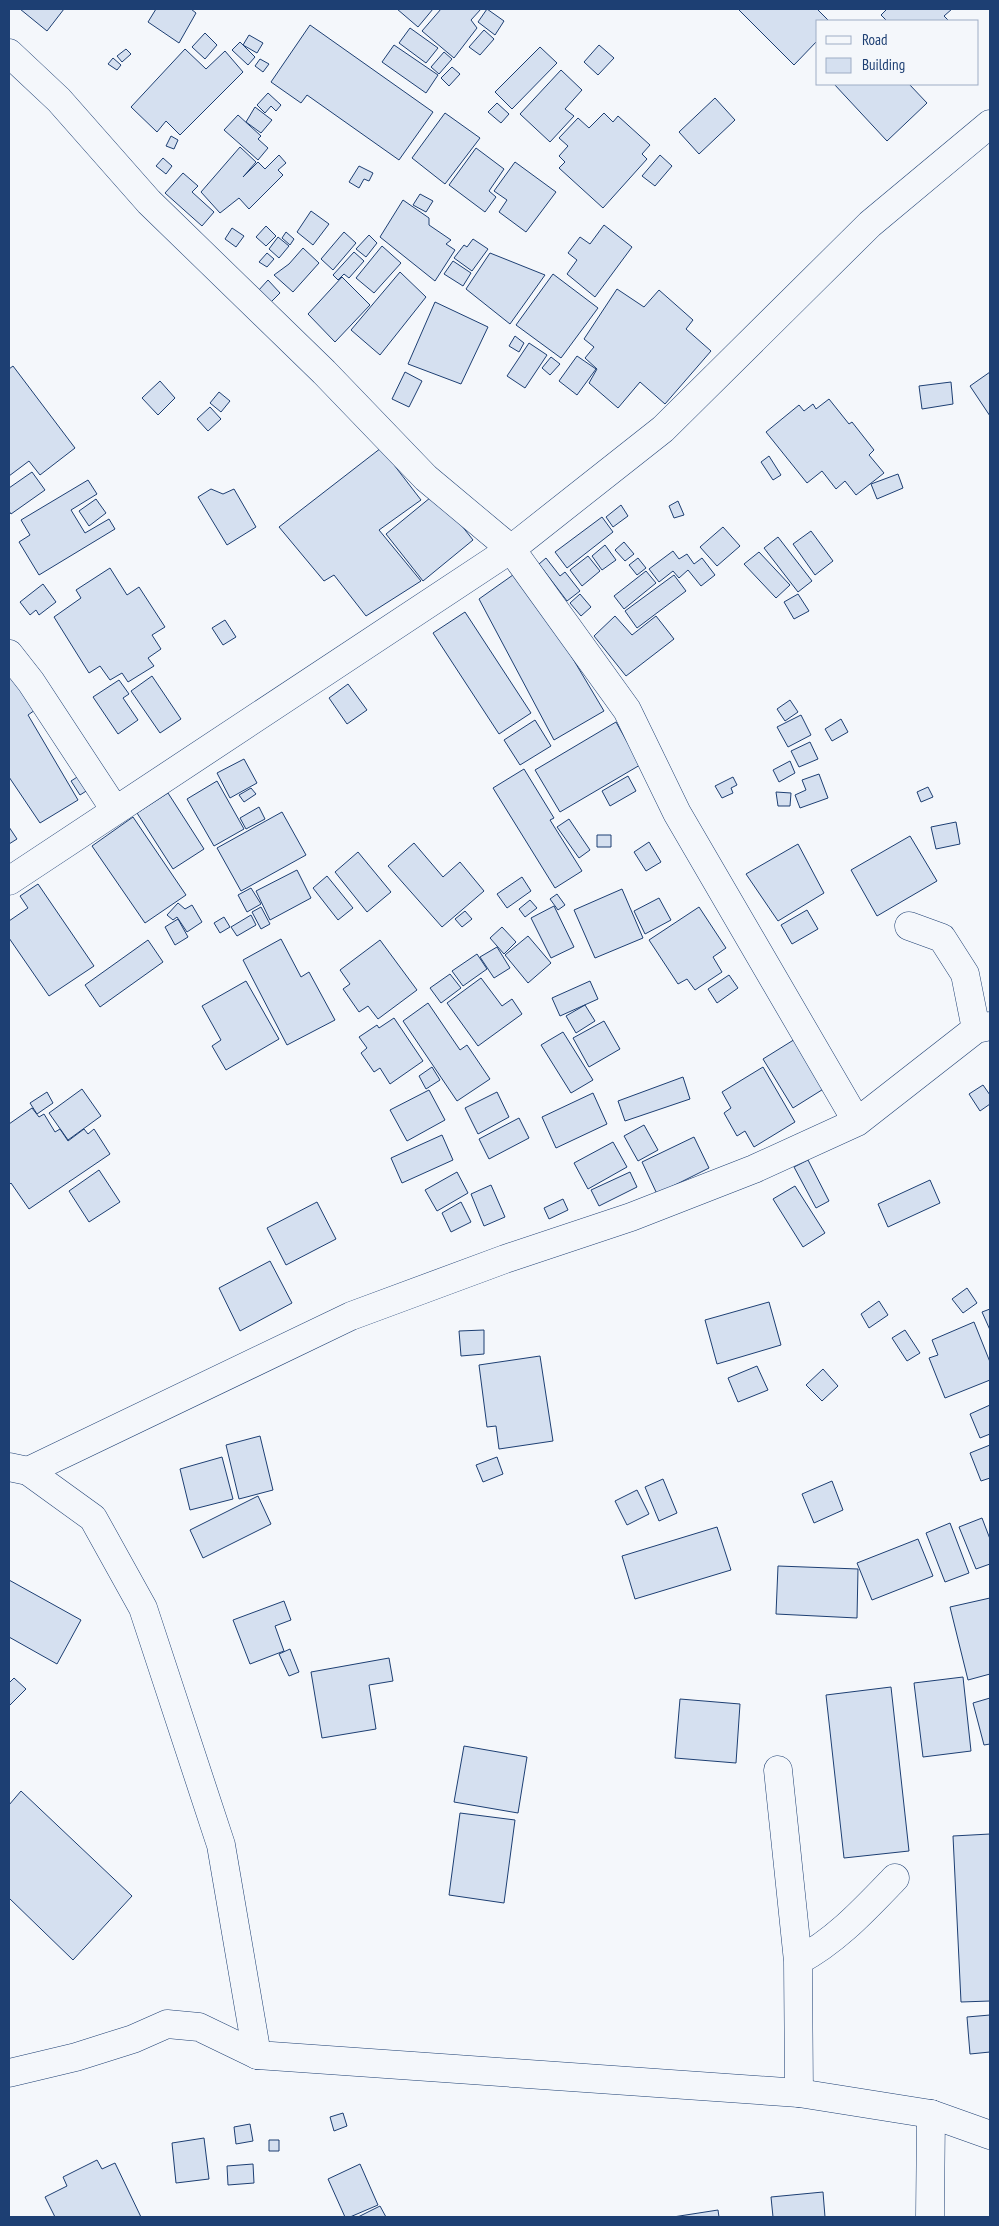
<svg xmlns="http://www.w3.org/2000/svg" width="999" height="2226" font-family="'PT Sans Narrow',sans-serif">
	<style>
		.building { fill: #d5e0f0; stroke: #1d3f73 }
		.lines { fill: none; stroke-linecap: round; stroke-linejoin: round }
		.street-casing { stroke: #1d3f73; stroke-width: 29 }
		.secondary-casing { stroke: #1d3f73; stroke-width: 29 }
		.street { stroke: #f4f7fb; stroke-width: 28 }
		.secondary { stroke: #f4f7fb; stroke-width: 28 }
	</style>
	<rect width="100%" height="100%" fill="#f4f7fb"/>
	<path class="building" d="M20 9H64L47 31Z
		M156 9H191L196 13 179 43 148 22Z
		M397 9H433L418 27Z
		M441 9H481L471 20 477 28 454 58 422 31Z
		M487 9 504 21 495 35 478 22Z
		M738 9H817L829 21H818V40L794 65Z
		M887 9H952L944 16 949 21H887L881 15Z
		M310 25 433 112 399 160 307 95 301 103 271 82Z
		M410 28 438 48 426 63 399 43Z
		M484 30 494 39 480 55 469 47Z
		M205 33 217 45 205 59 192 47Z
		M249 35 263 43 257 53 243 45Z
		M240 42 255 57 248 65 232 50Z
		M394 45 438 75 426 93 382 62Z
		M599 45 614 58 598 75 584 62Z
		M540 47 557 63 512 109 495 92Z
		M126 49 131 54 122 62 117 56Z
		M185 49 206 69 225 51 243 72 180 135 166 121 157 132 131 107Z
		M444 52 452 59 439 74 431 67Z
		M113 58 121 65 117 70 108 64Z
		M260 59 269 64 263 72 255 66Z
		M452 67 460 74 449 86 441 78Z
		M561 70 582 90 565 109 574 116 550 142 520 114Z
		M834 84H909L927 103 887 141Z
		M268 93 281 105 276 111 271 106 265 113 257 105Z
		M715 98 735 120 699 154 679 132Z
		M497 103 509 114 501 123 488 112Z
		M255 107 272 120 261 133 246 122Z
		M445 113 480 138 445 184 412 158Z
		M604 113 613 122 618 116 650 145 642 154 647 159 603 208 559 168 565 162 559 156 568 146 559 138 578 118 589 128Z
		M238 115 261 136 258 139 268 148 258 160 224 130Z
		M171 136 178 140 174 149 166 146Z
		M240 147 256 162 243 177 258 162 265 169 279 155 286 163 278 170 283 175 249 209 239 198 220 213 201 192Z
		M476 148 504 169 489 191 496 197 485 212 449 185Z
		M660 155 672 166 655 186 642 176Z
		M163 158 172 166 166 174 156 166Z
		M515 162 556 192 526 232 499 212 507 200 494 191Z
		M359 166 373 173 369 181 364 179 359 188 349 182Z
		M183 173 198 186 192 192 214 212 202 226 165 193Z
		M420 194 433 201 426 212 413 205Z
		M403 200 429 218V225L451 240 446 244 455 250 435 281 380 237Z
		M311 211 329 224 313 245 297 232Z
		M604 225 632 247 595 297 567 274 577 260 568 253 580 237 590 244Z
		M266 226 276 236 266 246 256 237Z
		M232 228 244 236 236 247 225 239Z
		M286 232 294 239 290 245 282 238Z
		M344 232 356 243 333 270 321 259Z
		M369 235 377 243 366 257 356 249Z
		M278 237 289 246 279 258 269 249Z
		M473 239 488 249 472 271 454 258 464 245 467 247Z
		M382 246 401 263 374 293 356 278Z
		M303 248 319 263 293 292 274 275 289 264Z
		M354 252 364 261 349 278 344 274 338 280 333 275Z
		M267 253 274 259 267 267 259 262Z
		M490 253 545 275 510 324 466 289Z
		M453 261 471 273 463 286 444 274Z
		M400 272 426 297 380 355 351 330Z
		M553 274 598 308 561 358 516 325Z
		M342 277 370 305 335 342 308 314Z
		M268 280 280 293 270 303 258 291Z
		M617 289 644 307 659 290 693 320 686 329 711 351 665 404 640 382 618 408 589 383 597 369 585 358 594 347 584 339Z
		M435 302 488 327 461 384 408 364Z
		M515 336 524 343 519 352 509 346Z
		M529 343 547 355 525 388 507 376Z
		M577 356 596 369 577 395 559 381Z
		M551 357 560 364 550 375 542 368Z
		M13 366 75 448 40 475 29 461 9 476V369Z
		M405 372 422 381 409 407 392 399Z
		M990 372V416L970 386Z
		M160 381 175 398 158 415 142 398Z
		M951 382 953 404 922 409 919 386Z
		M219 392 230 401 221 412 210 403Z
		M829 399 849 424 852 422 874 450 869 455 884 473 856 495 845 481 836 489 822 471 807 483 766 432 799 405 804 411 813 404 816 409Z
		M210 407 221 419 208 431 197 419Z
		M381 448 421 500 379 530 421 581 366 616 334 575 324 581 279 527Z
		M769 456 781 475 773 480 761 462Z
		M32 472 45 490 11 514 9 511V488Z
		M898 474 903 488 877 499 871 484Z
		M88 480 97 494 71 510 85 533 109 519 115 529 39 575 19 542 30 535 21 520Z
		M211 489 223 494 234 489 256 527 227 545 198 497Z
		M436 493 473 540 423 581 386 534Z
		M96 499 106 513 89 526 79 511Z
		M678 501 684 515 674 518 669 506Z
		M621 505 628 516 613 527 606 517Z
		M602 517 613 532 567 568 555 552Z
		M723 527 740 546 717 566 700 547Z
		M811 531 833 561 815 575 793 544Z
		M778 537 812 581 798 592 764 548Z
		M624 542 634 554 625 561 615 550Z
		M605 545 616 560 602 570 592 556Z
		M673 551 679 559 687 554 694 564 702 558 715 575 701 586 688 570 679 578 673 571 659 582 649 569Z
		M759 552 790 585 776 598 744 564Z
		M588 556 600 571 582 586 570 570Z
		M546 558 560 576 565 572 580 591 567 601 539 564Z
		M638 558 646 568 637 575 629 565Z
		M110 568 127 595 139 587 165 627 152 635 161 649 148 658 154 666 128 682 122 673 110 680 100 666 89 673 54 617 81 598 76 590Z
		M520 570 604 711 554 740 479 599Z
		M646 571 656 583 624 609 614 596Z
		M674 575 686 591 637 628 625 611Z
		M43 584 56 602 39 615 36 610 30 615 20 602Z
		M580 594 591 607 581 616 570 603Z
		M798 594 809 611 794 619 784 602Z
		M465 612 531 713 499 734 433 633Z
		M615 616 632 635 656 616 674 639 626 676 594 636Z
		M225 620 236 637 223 645 212 628Z
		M9 675 35 710 28 715 78 800 40 823 9 777Z
		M152 676 181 719 160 733 131 691Z
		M119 680 129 694 123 698 138 720 118 734 93 697Z
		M348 684 367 710 347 724 329 698Z
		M790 700 798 712 785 721 777 709Z
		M801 715 811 735 788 747 777 727Z
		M841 719 848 732 832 741 825 729Z
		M535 720 551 746 520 765 504 740Z
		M616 722 640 765 560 812 535 770Z
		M810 742 818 759 799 767 791 751Z
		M244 759 257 783 230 798 217 773Z
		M790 761 795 773 779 782 773 770Z
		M524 769 554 818 550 820 582 871 555 888 493 788Z
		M82 774 91 788 80 795 71 781Z
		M819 774 828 798 800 808 795 795 806 790 802 780Z
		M628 776 636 791 610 806 602 791Z
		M733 777 737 785 731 788 733 793 722 798 715 786Z
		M217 781 244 829 214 846 187 799Z
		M928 787 933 797 921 802 917 792Z
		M251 788 256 794 244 802 239 795Z
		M776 792 791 793 790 806H778Z
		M168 793 204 849 173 869 137 813Z
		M259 807 265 819 246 829 240 818Z
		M282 812 306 855 241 891 217 848Z
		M133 817 186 895 145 923 92 846Z
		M569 819 590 850 579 858 557 827Z
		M956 822 960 844 936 849 931 827Z
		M9 827 17 839 9 844Z
		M597 835H611V847H597Z
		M910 836 937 881 877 916 851 870Z
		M649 842 661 862 646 871 634 852Z
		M414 843 443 877 460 862 484 891 442 927 388 866Z
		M798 844 824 893 778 921 746 874Z
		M358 852 391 892 367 912 335 872Z
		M297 870 311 898 270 920 256 891Z
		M327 876 353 908 338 920 313 888Z
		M522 877 531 891 507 908 497 894Z
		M38 884 94 966 49 996 9 938V921L28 908 20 896Z
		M251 888 261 904 247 912 238 895Z
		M622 889 643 938 595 958 574 910Z
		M557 894 565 905 558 910 550 899Z
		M659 898 671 920 645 934 634 911Z
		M530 900 537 908 525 917 519 909Z
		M178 903 185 909 192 905 202 922 187 932 177 917 173 920 167 915Z
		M554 906 574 947 551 958 531 918Z
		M261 907 270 924 261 929 252 912Z
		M699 907 726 948 713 957 722 972 695 990 687 979 678 984 649 940Z
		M807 910 818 929 792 944 781 925Z
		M465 911 472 919 462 927 455 919Z
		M251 915 256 925 237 936 231 927Z
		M224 917 230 927 220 933 214 923Z
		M178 919 188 937 175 945 165 927Z
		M502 927 516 942 504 954 490 938Z
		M528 936 551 963 528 983 505 955Z
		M281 939 301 977 309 972 335 1020 287 1045 243 960Z
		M148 940 163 962 100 1007 85 985Z
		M380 940 417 990 378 1019 368 1006 359 1012 343 989 350 984 340 970Z
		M497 947 510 968 494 978 480 957Z
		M477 954 487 969 463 986 452 971Z
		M450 974 461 988 441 1003 430 988Z
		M729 975 738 988 717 1003 708 989Z
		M481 978 502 1006 512 999 522 1014 478 1046 447 1003Z
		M246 981 279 1039 226 1070 212 1046 221 1040 202 1006Z
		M590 981 598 999 560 1016 552 998Z
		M428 1003 460 1050 467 1045 490 1079 457 1101 403 1021Z
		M585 1005 595 1021 576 1033 566 1016Z
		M394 1018 423 1061 390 1084 380 1068 374 1072 361 1053 367 1048 359 1037 377 1025 379 1028Z
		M604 1021 620 1049 589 1067 573 1038Z
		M563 1032 593 1080 571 1093 541 1045Z
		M800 1036 825 1088 793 1108 763 1059Z
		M432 1067 440 1080 426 1089 419 1076Z
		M763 1067 795 1122 754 1147 745 1131 737 1136 724 1113 731 1108 722 1092Z
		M683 1077 690 1099 625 1121 618 1101Z
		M983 1085 990 1095V1104L980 1111 969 1094Z
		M82 1089 101 1116 68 1140 49 1113Z
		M429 1090 445 1120 407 1141 390 1110Z
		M47 1092 53 1103 37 1114 30 1103Z
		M497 1092 509 1117 478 1134 465 1108Z
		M593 1093 607 1124 556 1148 542 1117Z
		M32 1108 39 1117 44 1114 55 1132 60 1129 68 1141 84 1129 88 1134 94 1129 110 1154 29 1209 11 1183 9 1185V1124Z
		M519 1118 529 1138 489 1159 479 1139Z
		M644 1125 658 1150 638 1161 624 1136Z
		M442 1135 453 1160 402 1183 391 1158Z
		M694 1137 709 1168 657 1194 642 1162Z
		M613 1142 627 1167 588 1189 574 1163Z
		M808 1160 829 1201 816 1208 794 1167Z
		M99 1170 120 1202 89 1222 69 1191Z
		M457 1172 468 1193 437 1211 425 1190Z
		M630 1172 637 1187 599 1206 591 1190Z
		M930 1180 940 1203 888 1227 878 1204Z
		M491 1185 505 1217 484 1226 471 1194Z
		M795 1186 825 1233 803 1247 773 1199Z
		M563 1199 568 1210 549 1219 544 1208Z
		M317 1202 336 1239 286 1265 267 1228Z
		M461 1202 471 1222 451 1232 442 1213Z
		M270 1261 292 1303 240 1331 219 1288Z
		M967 1288 977 1303 963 1313 952 1299Z
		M879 1301 888 1315 869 1328 861 1314Z
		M769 1302 781 1345 717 1364 705 1320Z
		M990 1309V1330L982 1312Z
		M974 1322 990 1362V1380L945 1398 929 1358 938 1355 932 1340Z
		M484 1330V1354L461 1356 459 1331Z
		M905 1330 920 1353 907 1361 892 1338Z
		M540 1356 553 1441 499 1449 496 1426 487 1427 479 1365Z
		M757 1366 768 1390 738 1402 728 1378Z
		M823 1369 838 1386 822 1401 806 1385Z
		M990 1405V1434L980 1438 970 1414Z
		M260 1436 273 1490 239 1499 226 1445Z
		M990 1445V1478L981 1481 970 1453Z
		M222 1457 233 1499 190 1510 180 1469Z
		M497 1457 503 1474 483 1482 476 1465Z
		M663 1479 677 1513 659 1521 645 1487Z
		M832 1481 843 1510 814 1523 802 1494Z
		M637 1490 649 1514 627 1525 615 1501Z
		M258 1496 271 1524 203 1558 190 1530Z
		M982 1518 990 1539V1564L976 1569 959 1527Z
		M950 1523 969 1573 945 1582 926 1533Z
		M717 1527 731 1570 635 1599 622 1556Z
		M918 1539 933 1576 872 1600 857 1563Z
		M778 1566 858 1569 857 1618 776 1614Z
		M9 1580 81 1620 57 1664 9 1637Z
		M990 1598V1674L968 1680 950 1607Z
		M284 1601 291 1620 275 1626 284 1651 250 1664 233 1620Z
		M290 1649 299 1672 289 1676 279 1654Z
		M389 1658 393 1681 369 1685 376 1729 322 1738 311 1672Z
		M963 1677 971 1751 923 1757 914 1683Z
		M14 1678 26 1689 9 1706V1683Z
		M891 1687 909 1851 844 1858 826 1695Z
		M990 1698V1744L984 1745 973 1703Z
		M680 1699 740 1704 736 1763 675 1758Z
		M464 1746 527 1757 518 1813 454 1802Z
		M21 1791 132 1896 73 1960 9 1898V1805Z
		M460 1813 515 1820 504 1903 449 1895Z
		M990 1834V2001L961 2002 953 1836Z
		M990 2015V2052L970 2054 967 2017Z
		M343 2113 347 2126 334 2131 330 2117Z
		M250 2124 253 2141 236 2144 234 2127Z
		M204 2138 209 2179 176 2183 172 2143Z
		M269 2140H279V2151H269Z
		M97 2160 102 2169 115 2163 141 2217H55L45 2197 67 2186 63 2177Z
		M253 2164 254 2183 228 2185 227 2166Z
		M360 2164 378 2205 350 2217H345L328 2179Z
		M823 2192 825 2217H773L771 2197Z
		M380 2206 386 2217H358Z
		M718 2210 719 2217H673Z"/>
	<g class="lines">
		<g class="street-casing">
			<path id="street" d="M9 53 59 100 149 202 324 372 426 478 511 549 627 710 677 813 857 1122
				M9 654 31 682 115 810
				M9 881 511 549 663 429 870 224 990 124
				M909 926 942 938 965 974 976 1029
				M28 1471 351 1316 505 1259 631 1217 754 1169 857 1122 976 1029 990 1026
				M778 1770 798 1961 799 2093
				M798 1961C837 1940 865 1909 895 1878
				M9 2073 76 2057 133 2039 167 2024 199 2027 257 2055
				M930 2217 931 2114"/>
		</g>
		<g class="secondary-casing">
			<path id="secondary" d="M9 1467 28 1471 93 1518 143 1608 221 1845 257 2055 799 2093 931 2114 990 2135"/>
		</g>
		<use href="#street" class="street"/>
		<use href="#secondary" class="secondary"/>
	</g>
	<rect width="999" height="2226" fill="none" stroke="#1d3f73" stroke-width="20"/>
	<rect x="816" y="20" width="162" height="65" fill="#f4f7fb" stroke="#9eadc5"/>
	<rect x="826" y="36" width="25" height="8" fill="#f4f7fb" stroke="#9eadc5"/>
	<text x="862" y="45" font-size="15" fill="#1d3f73">Road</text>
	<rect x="826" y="58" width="25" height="15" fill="#d5e0f0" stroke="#9eadc5"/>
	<text x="862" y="70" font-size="15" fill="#1d3f73">Building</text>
</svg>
